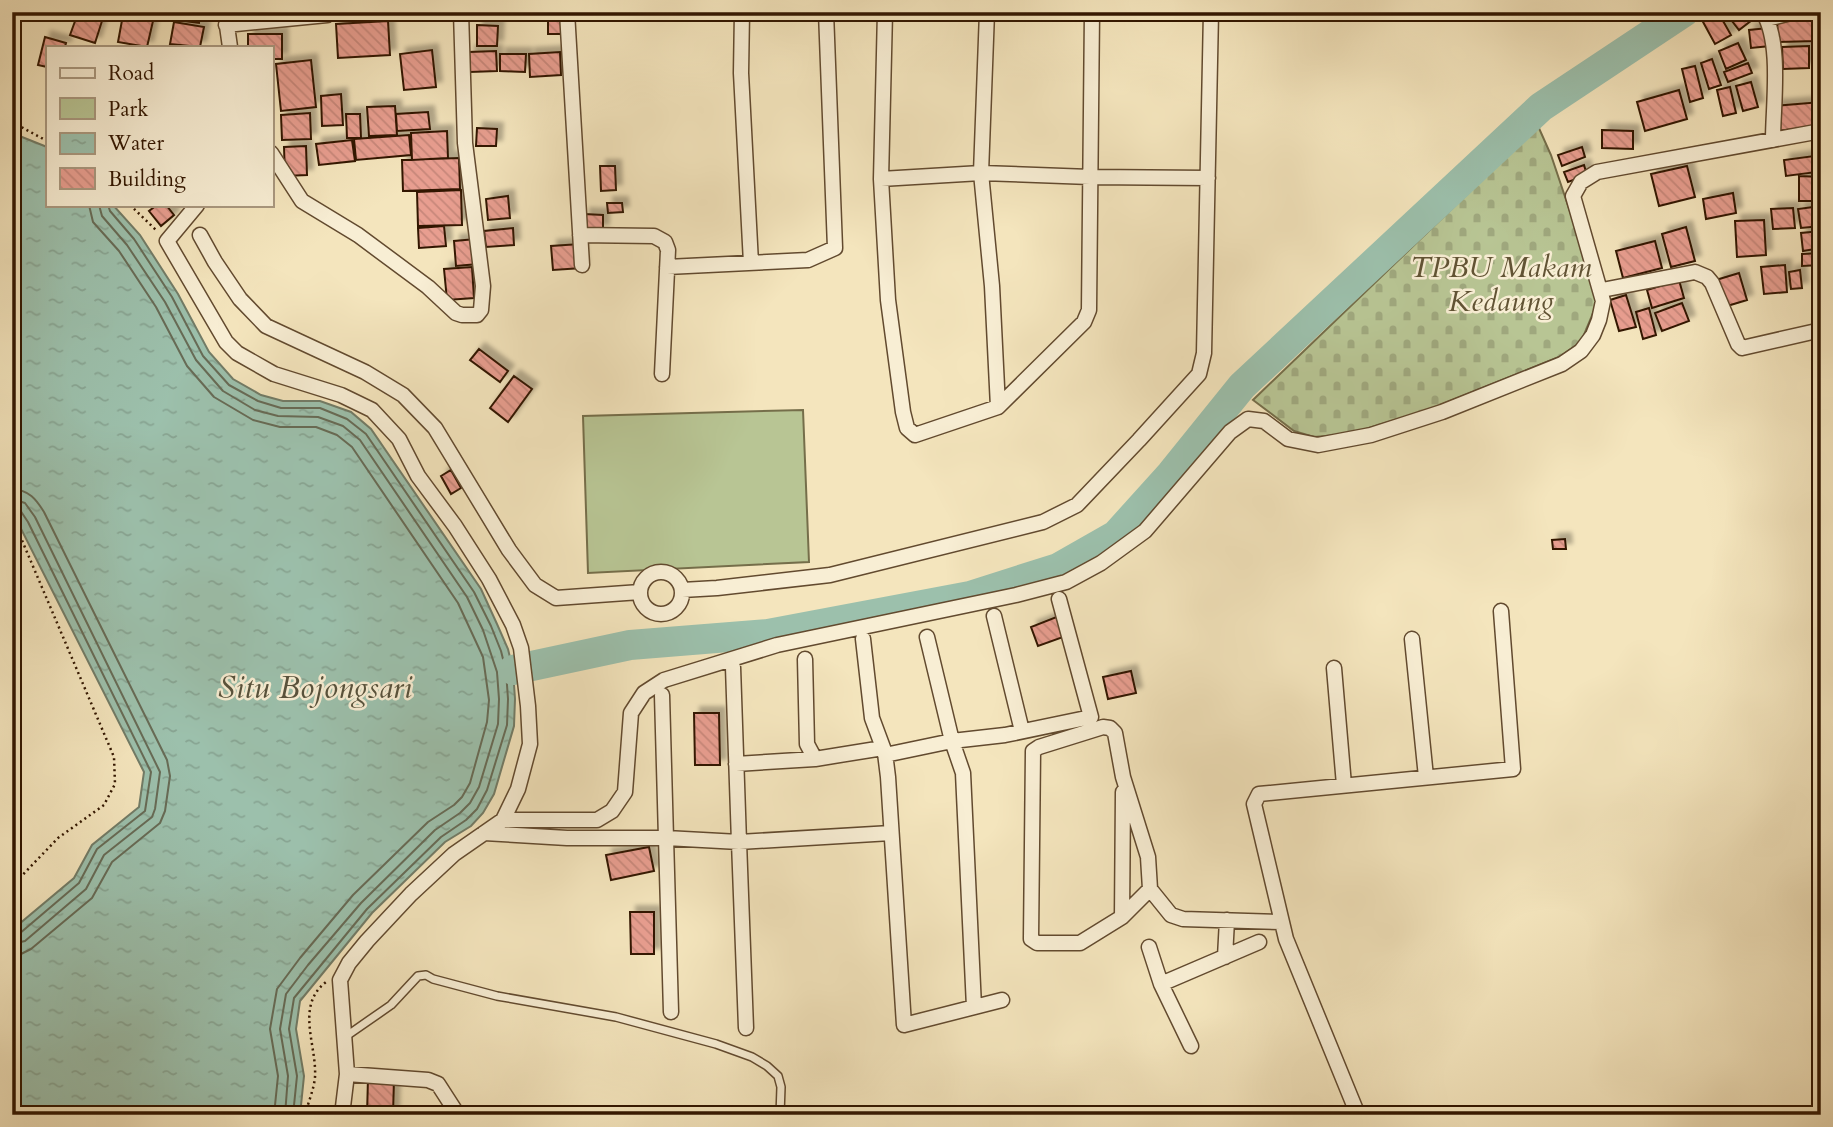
<svg xmlns="http://www.w3.org/2000/svg" width="1833" height="1127" font-family="Cardo,serif">
	<style>
		.green { fill: #b8c594; stroke: #756e4a; stroke-width: 2 }
		.cemetery { fill: url(#cemetery-stones); stroke: #756e4a; stroke-width: 2 }
		.water { fill: url(#water-ripples); stroke: #727c67; stroke-width: 2 }
		.lines { fill: none; stroke-linecap: round; stroke-linejoin: round }
		.shore { stroke: #676b56; stroke-width: 2 }
		.river { stroke: #9cc0ac; stroke-width: 30 }
		.building { fill: url(#building-back-hatch); stroke: #321600; stroke-width: 2; filter: url(#shadow) }
		.service-casing { stroke: #624a2f; stroke-width: 10 }
		.minor-casing { stroke: #624a2f; stroke-width: 17 }
		.path { stroke: #321600; stroke-width: 2.5; stroke-dasharray: 2 3.5; stroke-linecap: butt }
		.service { stroke: #f8eed4; stroke-width: 7 }
		.minor { stroke: #f8eed4; stroke-width: 14 }
		.labels { text-anchor: middle; stroke-width: 5; stroke-linejoin: round; paint-order: stroke }
		.park-label { font-size: 30px; font-style: italic; fill: #615334; stroke: #f8eed4 }
		.water-label { font-size: 32px; font-style: italic; fill: #57523c; stroke: #f8eed4 }
	</style>
	<defs>
		<pattern id="cemetery-stones" width="16" height="16" patternUnits="userSpaceOnUse" patternTransform="scale(1.75)"><rect width="16" height="16" fill="#b8c594"/><path d="M2 7V4a2 2 0 0 1 4 0v3zM10 15v-3a2 2 0 0 1 4 0v3z" fill="#9fa87e"/></pattern>
		<pattern id="water-ripples" width="26" height="14" patternUnits="userSpaceOnUse" patternTransform="scale(1.75)"><rect width="26" height="14" fill="#9cc0ac"/><path d="M2 4q2-2 4 0t4 0M15 11q2-2 4 0t4 0" fill="none" stroke="#87a492"/></pattern>
		<pattern id="building-back-hatch" width="6" height="6" patternUnits="userSpaceOnUse" patternTransform="scale(1.75)"><rect width="6" height="6" fill="#e89e90"/><path d="M-1 5l2 2M0 0l6 6M5-1l2 2" fill="none" stroke="#c7877a"/></pattern>
		<filter id="shadow"><feDropShadow dx="6" dy="-6" stdDeviation="2" flood-color="#0004"/></filter>
	</defs>
	<rect width="100%" height="100%" fill="#f4e5bd"/>
	<filter id="stains"><feTurbulence type="fractalNoise" baseFrequency=".00286" numOctaves="4"/><feColorMatrix values="0 0 0 0 .2 0 0 0 0 .09 0 0 0 0 .02 0 0 0 .5 -.17"/></filter>
	<radialGradient id="worn" r=".72"><stop offset=".6" stop-color="#630" stop-opacity="0"/><stop offset="1" stop-color="#630" stop-opacity=".3"/></radialGradient>
	<path class="green" d="M803 410 809 562 588 573 583 416Z"/>
	<path class="cemetery" d="M1538 126 1551 155 1597 292 1596 306 1581 342 1559 357 1428 410 1349 434 1314 437 1294 431 1253 400Z"/>
	<path class="water" d="M12 133 47 147V205H113L140 235 178 294 209 352 233 379 261 395 283 401H320L351 412 371 429 481 589 497 624 508 649 513 670 515 699 514 726 494 794 483 813 471 826 445 842 372 913 300 1001 296 1029 304 1076 300 1115H12V930L74 878 92 845 139 807 144 772 12 511Z"/>
	<g class="lines">
		<path class="shore" d="M89 205 93 222 119 251 156 307 187 366 214 397 253 420 280 427H316L337 435 352 447 458 603 483 657 489 700 487 722 470 783 462 797 454 805 428 822 353 895 300 958 277 989 270 1029 278 1076 274 1115
			M99 205 102 216 127 245 165 302 196 360 223 391 255 410 278 416 318 417 343 426 360 440 467 597 483 630 497 672 499 699 498 724 479 787 470 803 460 813 435 830 361 903 308 965 286 994 280 1029 288 1076 285 1115
			M108 205 110 211 134 239 172 297 203 356 229 385 258 401 281 408H320L347 419 366 434 474 592 491 626 501 651 506 671 508 699 507 725 487 790 477 809 466 820 441 837 367 909 294 998 289 1029 297 1076 293 1115
			M12 489C29 490 36 499 44 512L167 760 170 776 165 811 160 823 112 862 92 898 31 949 21 954 12 955
			M12 499 25 503 35 517 160 772 155 809 152 817 104 855 86 889 25 941 12 944
			M12 508 20 510 28 522 151 772 145 811 97 849 79 883 19 934 12 935"/>
		<path class="river" d="M513 670 630 645 768 634 970 596 1058 568 1116 535 1171 474 1242 386 1541 107 1684 12"/>
	</g>
	<path class="building" d="M176 12H200L199 23 175 20Z
		M375 12H391V18H376Z
		M548 12H565L566 34H548Z
		M1715 12H1718L1731 35 1715 44 1702 20Z
		M1725 12H1753L1756 17 1739 30Z
		M78 13 102 21 95 43 70 35Z
		M123 15 153 21 147 47 118 42Z
		M1816 17V41L1778 42 1777 18Z
		M388 21 390 55 338 58 336 24Z
		M174 22 204 27 200 47 170 44Z
		M477 25 498 26 497 46H477Z
		M1768 28 1770 46 1751 48 1749 30Z
		M248 34H282V59H271V47H248Z
		M45 37 66 43 65 47H47V67L38 65Z
		M1738 43 1746 60 1726 69 1719 51Z
		M1809 46V68L1783 69 1782 47Z
		M432 50 436 87 404 90 400 54Z
		M496 51 497 71 470 72 469 52Z
		M560 52 561 75 530 77 529 54Z
		M500 54H526L525 72 500 71Z
		M1712 59 1721 85 1709 89 1701 63Z
		M311 60 316 107 281 111 276 64Z
		M1748 63 1752 73 1728 82 1724 72Z
		M1814 63H1821V75H1814Z
		M1695 66 1703 98 1690 102 1682 69Z
		M1751 82 1758 107 1743 111 1736 86Z
		M1730 87 1736 113 1723 116 1717 90Z
		M1679 90 1687 119 1645 131 1637 102Z
		M341 94 343 125 322 126 321 96Z
		M1821 102V126L1777 131 1774 106Z
		M395 106 397 135 369 136 367 107Z
		M428 112 430 129 397 131 396 114Z
		M310 113 311 139 282 140 281 115Z
		M346 114H360L361 138H347Z
		M477 128 497 129 496 146H476Z
		M1602 130 1633 131V149L1602 148Z
		M447 131 448 158 412 160 411 133Z
		M409 135 411 155 356 160 354 139Z
		M352 140 355 161 319 165 316 144Z
		M306 146 307 175 285 176 284 147Z
		M1582 147 1585 157 1562 166 1558 155Z
		M1814 156 1817 172 1786 176 1784 160Z
		M459 158 460 189 403 191 402 160Z
		M1584 165 1587 175 1568 182 1564 172Z
		M600 166H615L616 190 601 191Z
		M1687 166 1695 197 1659 206 1651 174Z
		M1799 176 1821 177V201H1799Z
		M461 190 462 225 418 226 417 192Z
		M1733 193 1736 213 1706 219 1703 199Z
		M508 196 510 218 488 220 486 199Z
		M607 203H622L623 212 608 213Z
		M157 205H166L174 215 161 226 149 211Z
		M1821 206V226L1801 228 1798 209Z
		M1793 208 1795 228 1773 229 1771 209Z
		M584 214 603 215V230L584 231Z
		M1764 220 1766 255 1737 257 1735 221Z
		M444 226 446 246 419 248 418 228Z
		M1686 227 1695 261 1671 267 1662 234Z
		M513 228 514 245 486 247 484 231Z
		M1821 231V248L1803 251 1801 233Z
		M476 239 478 264 456 266 454 241Z
		M1655 241 1662 268 1623 278 1616 251Z
		M580 244 582 268 553 270 551 246Z
		M1821 253V265L1802 266V254Z
		M1785 265 1787 292 1764 294 1761 267Z
		M472 267 474 298 447 300 444 269Z
		M1800 270 1802 288 1791 289 1789 272Z
		M1739 273 1747 300 1724 307 1716 280Z
		M1679 280 1684 298 1652 308 1647 290Z
		M1626 295 1636 327 1619 331 1610 300Z
		M1682 303 1689 321 1662 331 1655 313Z
		M1649 308 1656 335 1643 339 1636 312Z
		M479 349 508 371 500 382 470 360Z
		M514 376 532 389 508 422 490 408Z
		M451 470 461 488 451 494 441 476Z
		M1565 539 1566 549H1553L1552 540Z
		M1059 616 1066 636 1038 646 1031 627Z
		M1131 671 1136 693 1108 699 1103 677Z
		M694 713H719L720 765H695Z
		M649 847 654 871 611 880 606 855Z
		M630 912H654V954H631Z
		M368 1078 394 1079 393 1115H367Z"/>
	<g class="lines">
		<g class="service-casing">
			<path id="service" d="M345 1037 391 1005 418 976 426 975 433 979 497 996 616 1017 716 1044 752 1057 767 1066 778 1076 781 1087 780 1115"/>
		</g>
		<g class="minor-casing">
			<path id="minor" d="M225 12 230 47
				M567 12 582 265
				M742 12 741 73 751 263
				M885 12 881 179 888 300 903 412 907 428 915 435 998 407 1084 322 1089 310 1092 12
				M987 12 981 173 992 286 998 407
				M1763 12C1782 44 1773 104 1773 140
				M1767 19 1795 12
				M226 25 327 15
				M271 153 302 201 358 235 428 287 456 313 462 315H477L481 310 483 286 465 143 461 12
				M881 179 981 173 1090 177 1208 178
				M197 205 167 241 226 342 237 353 274 374 341 395 372 410 399 439 418 476 455 526 489 579 513 625 521 648 528 706 530 744 518 789 503 820 454 854 411 894 367 941 349 963 340 980 347 1074 342 1115
				M200 235 215 262 240 299 266 326 365 372 403 395 435 428 509 550 535 585 556 598 640 592
				M580 235 654 236 665 242 668 250 662 374
				M667 267 808 260 835 248 826 12
				M1602 290 1695 272 1707 277 1712 283 1738 344 1742 348 1821 330
				M640 593a21 21 0 1 1 42 0a21 21 0 1 1-42 0Z
				M682 590 717 588 830 575 1043 522 1077 505 1139 440 1199 374 1204 353 1211 12
				M994 616 1022 731
				M927 637 952 741 963 773 974 1007
				M863 639 872 718 885 753 888 777 904 1025 1002 1000
				M1412 639 1426 777
				M805 659 807 744 815 759 883 748
				M733 667 739 842 891 833
				M1334 668 1344 785
				M662 695 666 838 739 842 746 1028
				M885 755 952 741 1005 735 1091 717 1059 599
				M736 764 815 759
				M503 820H597L612 811 625 792 631 713 644 693 664 680 777 645 1016 595 1066 582 1101 563 1145 531 1230 432 1248 419 1264 421 1288 439 1318 445 1371 435 1442 412 1562 364 1581 351 1593 335 1599 320 1603 301 1573 196 1581 182 1597 172 1821 131
				M484 833 567 838H666L671 1012
				M1150 889 1122 917 1080 943H1037L1031 939 1033 751 1039 747 1103 727 1110 728 1115 733 1123 777 1148 857 1150 889 1171 915 1183 919 1281 922
				M1122 917 1123 792
				M1149 947 1161 984 1191 1046
				M1225 957 1227 920
				M1161 984 1259 942
				M347 1074 428 1080 438 1084 458 1115
				M1358 1115 1286 939 1254 804 1259 794 1513 769 1501 611"/>
		</g>
		<path class="path" d="M12 122 47 141
			M130 205 157 231
			M12 521 18 531 114 757 115 784 104 805 58 838 12 886
			M305 1115C308 1103 314 1089 315 1077 317 1045 295 1006 326 982"/>
		<use href="#service" class="service"/>
		<use href="#minor" class="minor"/>
	</g>
	<g class="labels">
		<g class="park-label">
			<text x="1501" y="277">TPBU Makam<tspan x="1501" dy="34">Kedaung</tspan></text>
		</g>
		<g class="water-label">
			<text x="315" y="698">Situ Bojongsari</text>
		</g>
	</g>
	<rect width="1833" height="1127" fill="none" stroke="#f4e5bd" stroke-width="42"/>
	<rect x="14" y="14" width="1805" height="1099" fill="none" stroke="#321600" stroke-width="3.5"/>
	<rect x="21" y="21" width="1791" height="1085" fill="none" stroke="#321600" stroke-width="2"/>
	<rect x="46" y="46" width="228" height="161" fill="#f8eed4" stroke="#a9987f" stroke-width="2"/>
	<rect x="60" y="68" width="35" height="10" fill="#f8eed4" stroke="#a9987f" stroke-width="2"/>
	<text x="108" y="80" font-size="21" fill="#321600">Road</text>
	<rect x="60" y="98" width="35" height="21" fill="#b8c594" stroke="#a9987f" stroke-width="2"/>
	<text x="108" y="116" font-size="21" fill="#321600">Park</text>
	<rect x="60" y="133" width="35" height="21" fill="url(#water-ripples)" stroke="#a9987f" stroke-width="2"/>
	<text x="108" y="150" font-size="21" fill="#321600">Water</text>
	<rect x="60" y="168" width="35" height="21" fill="url(#building-back-hatch)" stroke="#a9987f" stroke-width="2"/>
	<text x="108" y="186" font-size="21" fill="#321600">Building</text>
	<rect width="100%" height="100%" filter="url(#stains)"/>
	<rect width="100%" height="100%" fill="url(#worn)"/>
</svg>
